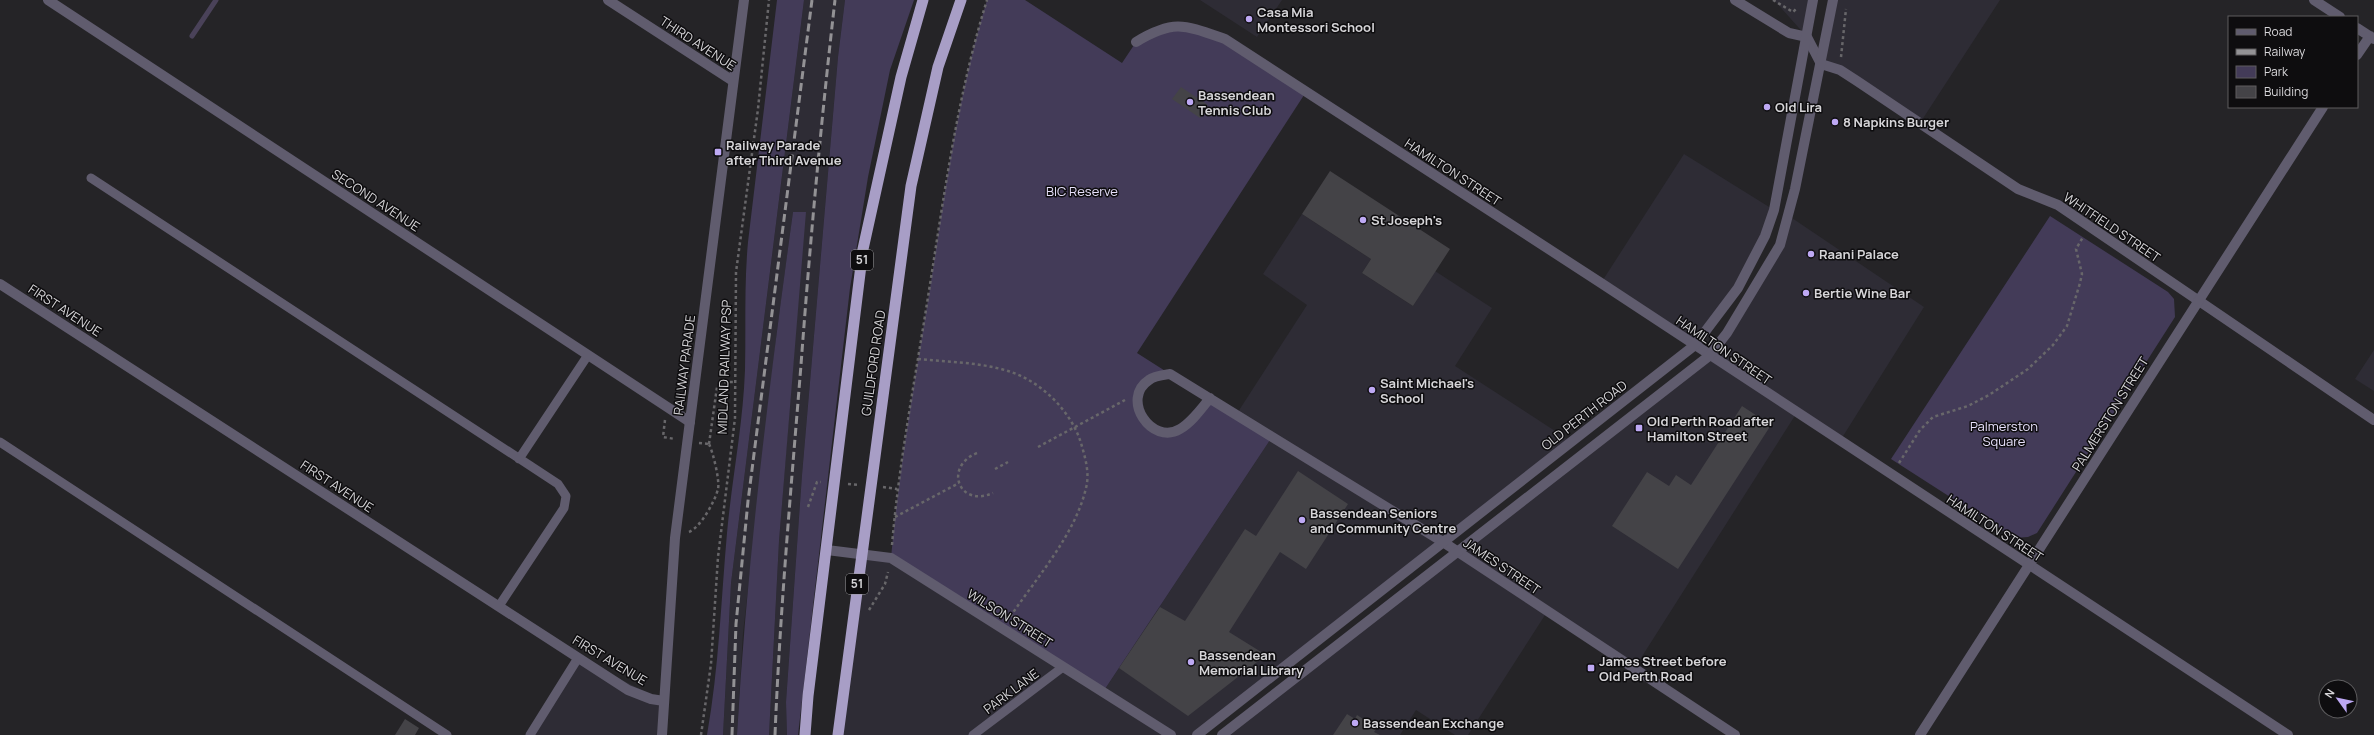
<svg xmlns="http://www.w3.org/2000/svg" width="2374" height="735" font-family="Manrope,sans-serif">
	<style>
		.built { fill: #2e2c35 }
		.green { fill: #433b58 }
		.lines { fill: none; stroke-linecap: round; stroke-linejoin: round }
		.stream { stroke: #4a4259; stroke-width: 5 }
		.building { fill: #444347 }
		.path { stroke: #68676a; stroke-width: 2.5; stroke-dasharray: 3 3; stroke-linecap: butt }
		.service { stroke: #605c6e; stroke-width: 9 }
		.minor { stroke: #605c6e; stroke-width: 10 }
		.tertiary { stroke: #605c6e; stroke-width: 10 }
		.trunk { stroke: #a89ec6; stroke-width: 11 }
		.rail { stroke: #939295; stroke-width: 3; stroke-dasharray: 8 4; stroke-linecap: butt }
		.poi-dot { fill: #bea9f4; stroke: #0e0d0f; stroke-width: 1.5 }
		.labels { text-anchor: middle; stroke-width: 3; stroke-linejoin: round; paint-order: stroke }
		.shield { fill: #0e0d0f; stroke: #9a999c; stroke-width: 1 }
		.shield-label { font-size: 12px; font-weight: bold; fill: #d6d5d8 }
		.poi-label { font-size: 13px; font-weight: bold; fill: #d6d5d8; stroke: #0e0d0f; text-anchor: start }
		.street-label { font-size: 13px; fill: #d6d5d8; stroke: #0e0d0f }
		.park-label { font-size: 13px; fill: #e7e0fb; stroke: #0e0d0f }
	</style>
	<rect width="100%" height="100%" fill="#252427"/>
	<path class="built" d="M804 0H845L838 57 802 475 786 702 787 735H769L779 541 805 212H793L777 331 743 633 737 735H723L731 583Z
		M1200 0H1282L1257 37Z
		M1774 0H1813L1807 37Z
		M1833 0H2000L1920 123 1821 64Z
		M1684 154 1774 210 1753 262 1695 345 1601 283Z
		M1302 214 1371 259 1362 273 1413 306 1435 271 1492 308 1455 366 1572 442 1197 735H838L861 554 891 558 1103 692 1272 437 1236 415 1307 305 1263 274Z
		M1789 216 1924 307 1840 441 1796 414 1634 669 1547 612 1468 735H1455L1416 710 1400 735H1222L1709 356 1750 296Z
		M2374 350V391L2355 379Z
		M578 658 664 701 662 735H530Z"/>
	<path class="green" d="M777 0H804L731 583 723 735H707C719 668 721 600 727 533 732 478 743 425 745 370 746 327 744 285 748 242Z
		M845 0H914L890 70 868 177 850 288 798 735H787L786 702 802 475 838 57Z
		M987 0H1025L1122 63 1136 42 1167 26 1225 39 1306 92 1137 353 1170 374 1149 379 1138 408 1160 432 1179 430 1210 398 1272 437 1103 692 891 558C899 467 915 378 930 288 945 192 958 94 987 0Z
		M793 212H806L779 541 769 735H737C747 560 769 386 793 212Z
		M2050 216 2168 292 2174 299 2175 317 2037 533 2028 537 2014 538 1891 459Z"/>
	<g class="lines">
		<path class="stream" d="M192 36 216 0"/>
	</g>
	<path class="building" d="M1181 87 1208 105 1200 118 1172 99Z
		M1330 171 1450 249 1413 306 1362 273 1371 259 1302 214Z
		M1742 406 1771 425 1678 569 1612 526 1647 472 1669 486 1676 475 1691 485Z
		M1298 471 1348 504 1306 569 1280 552 1229 632 1266 655 1188 716 1119 668 1160 607 1185 621 1245 529 1256 536Z
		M1347 714 1355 719 1357 715 1377 728 1374 732 1380 735H1333Z
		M405 719 419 728 415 735H395Z"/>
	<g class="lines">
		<path class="path" d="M1773 0 1793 12 1797 8
			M1841 57 1846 9
			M918 359C948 362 979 362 1008 371 1041 381 1071 411 1081 443 1085 457 1090 473 1086 488 1075 535 1037 577 1010 617
			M665 420 663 437 675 439
			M699 443 709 444
			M709 444 717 387 724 382H736
			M1038 447 1125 400
			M977 453C943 467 959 508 993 493
			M1899 463 1920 430 1933 417 1968 406 1989 395 2028 369 2053 345 2067 326 2080 283 2082 274 2076 249 2083 237
			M995 469 1008 462
			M848 484 859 485
			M883 487 897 489
			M808 507 817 482H821
			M895 517 959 483
			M689 532C701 527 715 501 718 489 720 481 713 452 709 444
			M892 545C899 462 915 380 928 297 944 197 957 96 987 0
			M869 610 885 584 888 572
			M701 735 711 664 718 557 735 418 736 272 758 109 769 0"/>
		<path class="service" d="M91 178 558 484 566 496 564 508 499 606
			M0 442 447 735
			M519 459 588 355
			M530 735 578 658
			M973 735 1063 667"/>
		<path class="minor" d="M48 0 690 422
			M608 0 733 81
			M1735 0 1789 33 1807 37 1821 64 1840 70 1857 81 2018 189 2058 205 2374 420
			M1136 42C1174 19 1185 25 1225 39L1601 283 2288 735
			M0 284 628 690 651 699 664 701
			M1210 398C1201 409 1192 422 1180 429 1152 446 1120 399 1149 380 1154 376 1164 375 1170 374L1443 542 1735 735"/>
		<path class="tertiary" d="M2314 0 2340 17
			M2357 28 2374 39
			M2357 55 2370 36
			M827 550 891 558 1171 735
			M662 735 675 538 744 0
			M1197 735 1695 345 1738 288 1765 236 1774 210 1813 0
			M1222 735 1709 356 1727 333 1780 245 1795 189 1833 0
			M1920 735 2323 107"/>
		<path class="trunk" d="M805 735 808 696 863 249 901 77 923 0
			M838 735 911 186 938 67 961 0"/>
		<path class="rail" d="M732 735 736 624 748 501 812 0
			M775 735C780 611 791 489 801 365 810 243 821 122 835 0"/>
	</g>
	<g class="poi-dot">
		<circle cx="1249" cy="19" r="4"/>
		<circle cx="1190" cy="102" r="4"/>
		<circle cx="1767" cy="107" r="4"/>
		<circle cx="1835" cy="122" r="4"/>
		<rect x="714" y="148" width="8" height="8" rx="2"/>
		<circle cx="1363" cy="220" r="4"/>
		<circle cx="1811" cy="254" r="4"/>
		<circle cx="1806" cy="293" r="4"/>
		<circle cx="1372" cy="390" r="4"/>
		<rect x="1635" y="424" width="8" height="8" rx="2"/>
		<circle cx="1302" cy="520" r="4"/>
		<circle cx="1191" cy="662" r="4"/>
		<rect x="1587" y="664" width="8" height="8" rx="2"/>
		<circle cx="1355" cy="723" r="4"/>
	</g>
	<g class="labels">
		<g class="shield">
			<rect x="851" y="250" width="22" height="20" rx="3"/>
			<rect x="846" y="574" width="22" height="20" rx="3"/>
		</g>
		<g class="shield-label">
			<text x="862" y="264">51</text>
			<text x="857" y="588">51</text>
		</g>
		<g class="poi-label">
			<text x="1257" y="17">Casa Mia<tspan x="1257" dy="15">Montessori School</tspan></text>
			<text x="1198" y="100">Bassendean<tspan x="1198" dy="15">Tennis Club</tspan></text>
			<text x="1775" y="112">Old Lira</text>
			<text x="1843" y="127">8 Napkins Burger</text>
			<text x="726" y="150">Railway Parade<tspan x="726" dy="15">after Third Avenue</tspan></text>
			<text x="1371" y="225">St Joseph's</text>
			<text x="1819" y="259">Raani Palace</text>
			<text x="1814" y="298">Bertie Wine Bar</text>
			<text x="1380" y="388">Saint Michael's<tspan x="1380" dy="15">School</tspan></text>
			<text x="1647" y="426">Old Perth Road after<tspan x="1647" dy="15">Hamilton Street</tspan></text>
			<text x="1310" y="518">Bassendean Seniors<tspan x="1310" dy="15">and Community Centre</tspan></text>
			<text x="1199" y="660">Bassendean<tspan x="1199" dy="15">Memorial Library</tspan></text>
			<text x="1599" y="666">James Street before<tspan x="1599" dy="15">Old Perth Road</tspan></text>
			<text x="1363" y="728">Bassendean Exchange</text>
		</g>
		<g class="street-label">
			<text transform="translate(698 43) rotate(33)" y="5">THIRD AVENUE</text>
			<text transform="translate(1453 172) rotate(33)" y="5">HAMILTON STREET</text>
			<text transform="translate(376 200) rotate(33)" y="5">SECOND AVENUE</text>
			<text transform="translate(2112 227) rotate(34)" y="5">WHITFIELD STREET</text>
			<text transform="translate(65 310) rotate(33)" y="5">FIRST AVENUE</text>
			<text transform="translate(1724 350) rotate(34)" y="5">HAMILTON STREET</text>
			<text transform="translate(873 363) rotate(-82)" y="5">GUILDFORD ROAD</text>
			<text transform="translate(684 365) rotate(-83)" y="5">RAILWAY PARADE</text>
			<text transform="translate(724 367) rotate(-88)" y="5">MIDLAND RAILWAY PSP</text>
			<text transform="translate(2110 414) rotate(-58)" y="5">PALMERSTON STREET</text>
			<text transform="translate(1584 415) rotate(-38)" y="5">OLD PERTH ROAD</text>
			<text transform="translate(337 486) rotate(33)" y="5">FIRST AVENUE</text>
			<text transform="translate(1995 528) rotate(33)" y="5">HAMILTON STREET</text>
			<text transform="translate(1502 566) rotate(34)" y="5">JAMES STREET</text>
			<text transform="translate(1010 618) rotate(32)" y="5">WILSON STREET</text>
			<text transform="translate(610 660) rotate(31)" y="5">FIRST AVENUE</text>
			<text transform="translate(1011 691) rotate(-37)" y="5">PARK LANE</text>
		</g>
		<g class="park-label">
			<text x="1082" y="196">BIC Reserve</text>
			<text x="2004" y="431">Palmerston<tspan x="2004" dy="15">Square</tspan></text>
		</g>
	</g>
	<rect x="2228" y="16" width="130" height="92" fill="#0e0d0f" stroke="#5e5d5f"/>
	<rect x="2236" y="29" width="20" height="6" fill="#605c6e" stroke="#5e5d5f"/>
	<text x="2264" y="36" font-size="12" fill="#d6d5d8">Road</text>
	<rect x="2236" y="49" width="20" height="6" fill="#939295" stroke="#5e5d5f"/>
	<text x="2264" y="56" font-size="12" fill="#d6d5d8">Railway</text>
	<rect x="2236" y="66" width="20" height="12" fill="#433b58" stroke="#5e5d5f"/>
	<text x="2264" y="76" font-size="12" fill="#d6d5d8">Park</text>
	<rect x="2236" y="86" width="20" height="12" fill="#444347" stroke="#5e5d5f"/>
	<text x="2264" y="96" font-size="12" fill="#d6d5d8">Building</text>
	<g transform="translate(2338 699) rotate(303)"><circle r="19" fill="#0e0d0f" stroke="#5e5d5f"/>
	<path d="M0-3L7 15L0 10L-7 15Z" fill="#bea9f4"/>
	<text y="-6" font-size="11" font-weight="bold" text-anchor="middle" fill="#d6d5d8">N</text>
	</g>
</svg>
